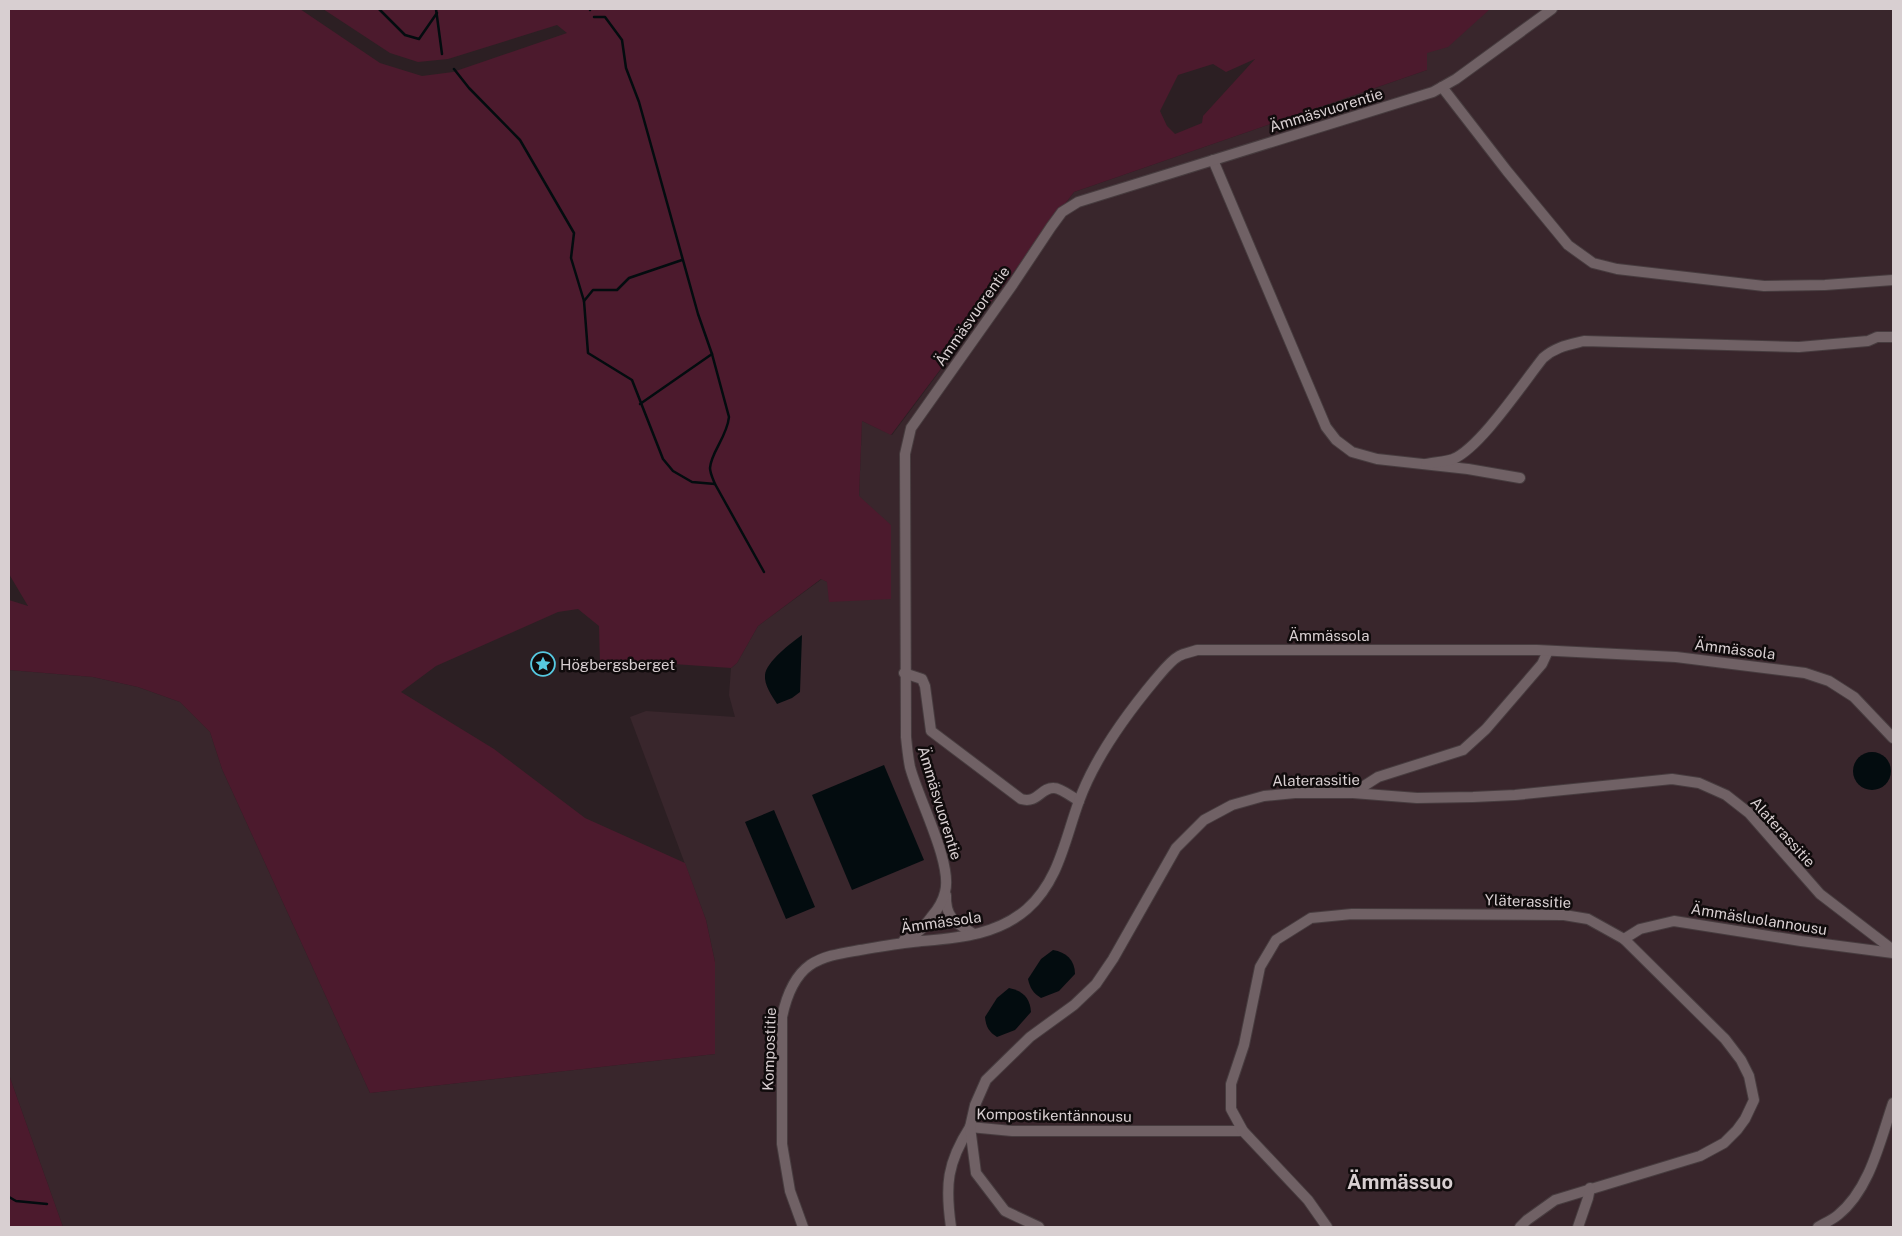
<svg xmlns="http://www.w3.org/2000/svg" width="1902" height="1236" viewBox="0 0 1902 1236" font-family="'Public Sans',sans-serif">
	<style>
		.built { fill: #39262c }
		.green { fill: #4c1a2d; fill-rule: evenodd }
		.water { fill: #030c0f }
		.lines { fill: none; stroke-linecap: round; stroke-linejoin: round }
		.stream { stroke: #030c0f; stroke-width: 2.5 }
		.minor-casing { stroke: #473c3f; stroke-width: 12 }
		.minor { stroke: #706165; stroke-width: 10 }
		.labels { text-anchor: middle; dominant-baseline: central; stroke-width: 5; stroke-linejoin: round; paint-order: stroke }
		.street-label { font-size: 15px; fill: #d8cfd1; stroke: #100b0c }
		.poi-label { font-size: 15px; fill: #d8cfd1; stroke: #100b0c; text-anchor: start }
		.district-label { font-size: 20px; font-weight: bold; fill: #d8cfd1; stroke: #100b0c }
	</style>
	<rect width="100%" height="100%" fill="#2c1f23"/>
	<path class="built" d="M1426,9H1893V1227H63L9,1075V670L93,677L138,687L180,702L210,732L222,769L370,1093L715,1054V962L706,920L630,717L646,711L735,717L729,695L731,668L737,663L758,626L822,579L827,582L859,496L862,421L892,435L1074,192L1427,70Z"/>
	<g class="green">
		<path d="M9,9H300L380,63L422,76L453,72L567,33L557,25L448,59L418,62L390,53L323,9H1490L1448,47L1427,53V70L1074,192L891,435L862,421L859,496L891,525V599L829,602L827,582L821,579L758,626L737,663L731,668L630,661L600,665L599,626L578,609L558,612L436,666L401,692L494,749L585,818L685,863L706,920L715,962V1054L370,1093L222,769L210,732L180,702L138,687L93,677L9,670V600L28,606L9,574ZM1255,59L1203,116L1202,123L1175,134L1167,126L1160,111L1178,75L1213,64L1226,72Z"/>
		<path d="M9,1075L63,1227H9Z"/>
	</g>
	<g class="water">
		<path d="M802,635L800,692L792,698L777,704C772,696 764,685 765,675C766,662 792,642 802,635Z"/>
		<circle cx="1872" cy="771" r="19"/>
		<path d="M884,765L924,860L852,890L812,795Z"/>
		<path d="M774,810L815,907L786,919L745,822Z"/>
		<path d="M1053,950C1066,952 1075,960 1075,974L1059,991L1041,998C1033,993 1030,988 1028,979L1041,959Z"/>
		<path d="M1009,988C1023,991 1030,998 1031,1012L1015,1030L997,1037C989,1032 986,1027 985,1017L997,998Z"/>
	</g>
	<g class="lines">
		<g class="stream">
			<path d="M379,9L405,35L419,39L437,13"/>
			<path d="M436,9L442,54"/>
			<path d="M590,10V9"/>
			<path d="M594,17H605L622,40L626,68L639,102L698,314L712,354L729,417C727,437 711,452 710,468C710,473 713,479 715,484L764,572"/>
			<path d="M454,69L469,88L520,140L574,233L571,258L584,301L588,353L632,380L663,459L673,471L692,482L715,484"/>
			<path d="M584,301L593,290H617L629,278L682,260"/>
			<path d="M640,404L712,354"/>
			<path d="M9,1197L16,1201L47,1204"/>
		</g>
		<g class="minor-casing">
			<g id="minor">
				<path d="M1442,87L1507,171L1568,245L1593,263L1617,269L1764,286L1825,285L1893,280"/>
				<path d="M1213,160L1326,427L1336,440L1352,452L1377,459L1468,469L1520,478"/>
				<path d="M1426,464C1435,462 1445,462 1453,459C1480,448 1523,383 1543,358C1555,347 1568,345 1584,341L1799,347L1868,341L1877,337H1893"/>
				<path d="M904,673L922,679L925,686L931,731L1021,799C1038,804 1041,787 1054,788C1061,788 1072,797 1079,801"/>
				<path d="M1353,793L1378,777L1463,750L1486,729L1542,664L1548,651"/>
				<path d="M946,895C945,918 956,923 974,934"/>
				<path d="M1624,939L1640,929L1674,921L1801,941L1893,953"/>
				<path d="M904,940C917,935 924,927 932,916C938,909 943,901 945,892C953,864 918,798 910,767C908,757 907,747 906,737L905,454L911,428L1013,284L1051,227L1062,212L1078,202L1433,92L1456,79L1552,9"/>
				<path d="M803,1227L790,1191L782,1144V1017C786,998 793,977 810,965C825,955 843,953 860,950C878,947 895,944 913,942C953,938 995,937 1027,909C1059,881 1065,839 1079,801C1095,757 1125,716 1155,680C1162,672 1170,661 1179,656C1184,653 1192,652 1197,650H1537L1676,657L1805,673L1829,681L1854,697L1893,738"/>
				<path d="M951,1227C945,1185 947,1163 970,1127L1012,1131H1243"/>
				<path d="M1039,1227L1005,1211L976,1173L970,1127L975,1105L986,1080L1030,1037L1074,1005L1096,984L1113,959L1176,848L1204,820L1232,805L1264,796L1295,793H1353L1417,798L1473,797L1515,795L1672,779L1699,783L1726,795L1749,813L1820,894L1893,950"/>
				<path d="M1327,1227L1308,1200L1243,1131L1231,1109V1084L1244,1045L1260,967L1276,940L1311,918L1352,914L1564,915L1588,919L1624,939L1725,1039L1741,1060L1749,1076L1754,1100L1745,1119L1737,1130L1724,1143L1700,1156L1555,1200L1527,1220L1520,1227"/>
				<path d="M1578,1227L1588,1198L1590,1188"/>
				<path d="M1818,1227C1825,1223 1832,1220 1838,1215C1870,1189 1880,1141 1893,1103"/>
			</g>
		</g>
		<use href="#minor" class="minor"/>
	</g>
	<defs>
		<g id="sight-ring" transform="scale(1.25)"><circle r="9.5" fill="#100b0c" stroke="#56c9e1" stroke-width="1.5"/><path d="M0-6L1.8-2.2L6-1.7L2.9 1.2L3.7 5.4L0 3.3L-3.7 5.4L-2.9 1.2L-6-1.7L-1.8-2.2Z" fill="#56c9e1"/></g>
	</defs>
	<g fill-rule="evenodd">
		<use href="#sight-ring" x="543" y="664"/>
	</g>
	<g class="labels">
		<g class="street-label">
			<text transform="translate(1326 110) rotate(-17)">Ämmäsvuorentie</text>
			<text transform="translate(972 316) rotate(-55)">Ämmäsvuorentie</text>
			<text x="1329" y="635">Ämmässola</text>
			<text transform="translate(1735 649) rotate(7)">Ämmässola</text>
			<text transform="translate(1316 780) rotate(-1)">Alaterassitie</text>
			<text transform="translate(940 803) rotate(73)">Ämmäsvuorentie</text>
			<text transform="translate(1783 832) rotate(48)">Alaterassitie</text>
			<text transform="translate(1528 901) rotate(2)">Yläterassitie</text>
			<text transform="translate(1759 919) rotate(9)">Ämmäsluolannousu</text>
			<text transform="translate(941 922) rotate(-8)">Ämmässola</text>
			<text transform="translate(769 1049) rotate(-88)">Kompostitie</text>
			<text transform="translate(1054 1115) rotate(1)">Kompostikentännousu</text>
		</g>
		<g class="poi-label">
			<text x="560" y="664">Högbergsberget</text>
		</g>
		<g class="district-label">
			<text x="1400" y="1182">Ämmässuo</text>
		</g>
	</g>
	<rect width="1902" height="1236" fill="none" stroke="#d8cfd1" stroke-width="20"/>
</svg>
